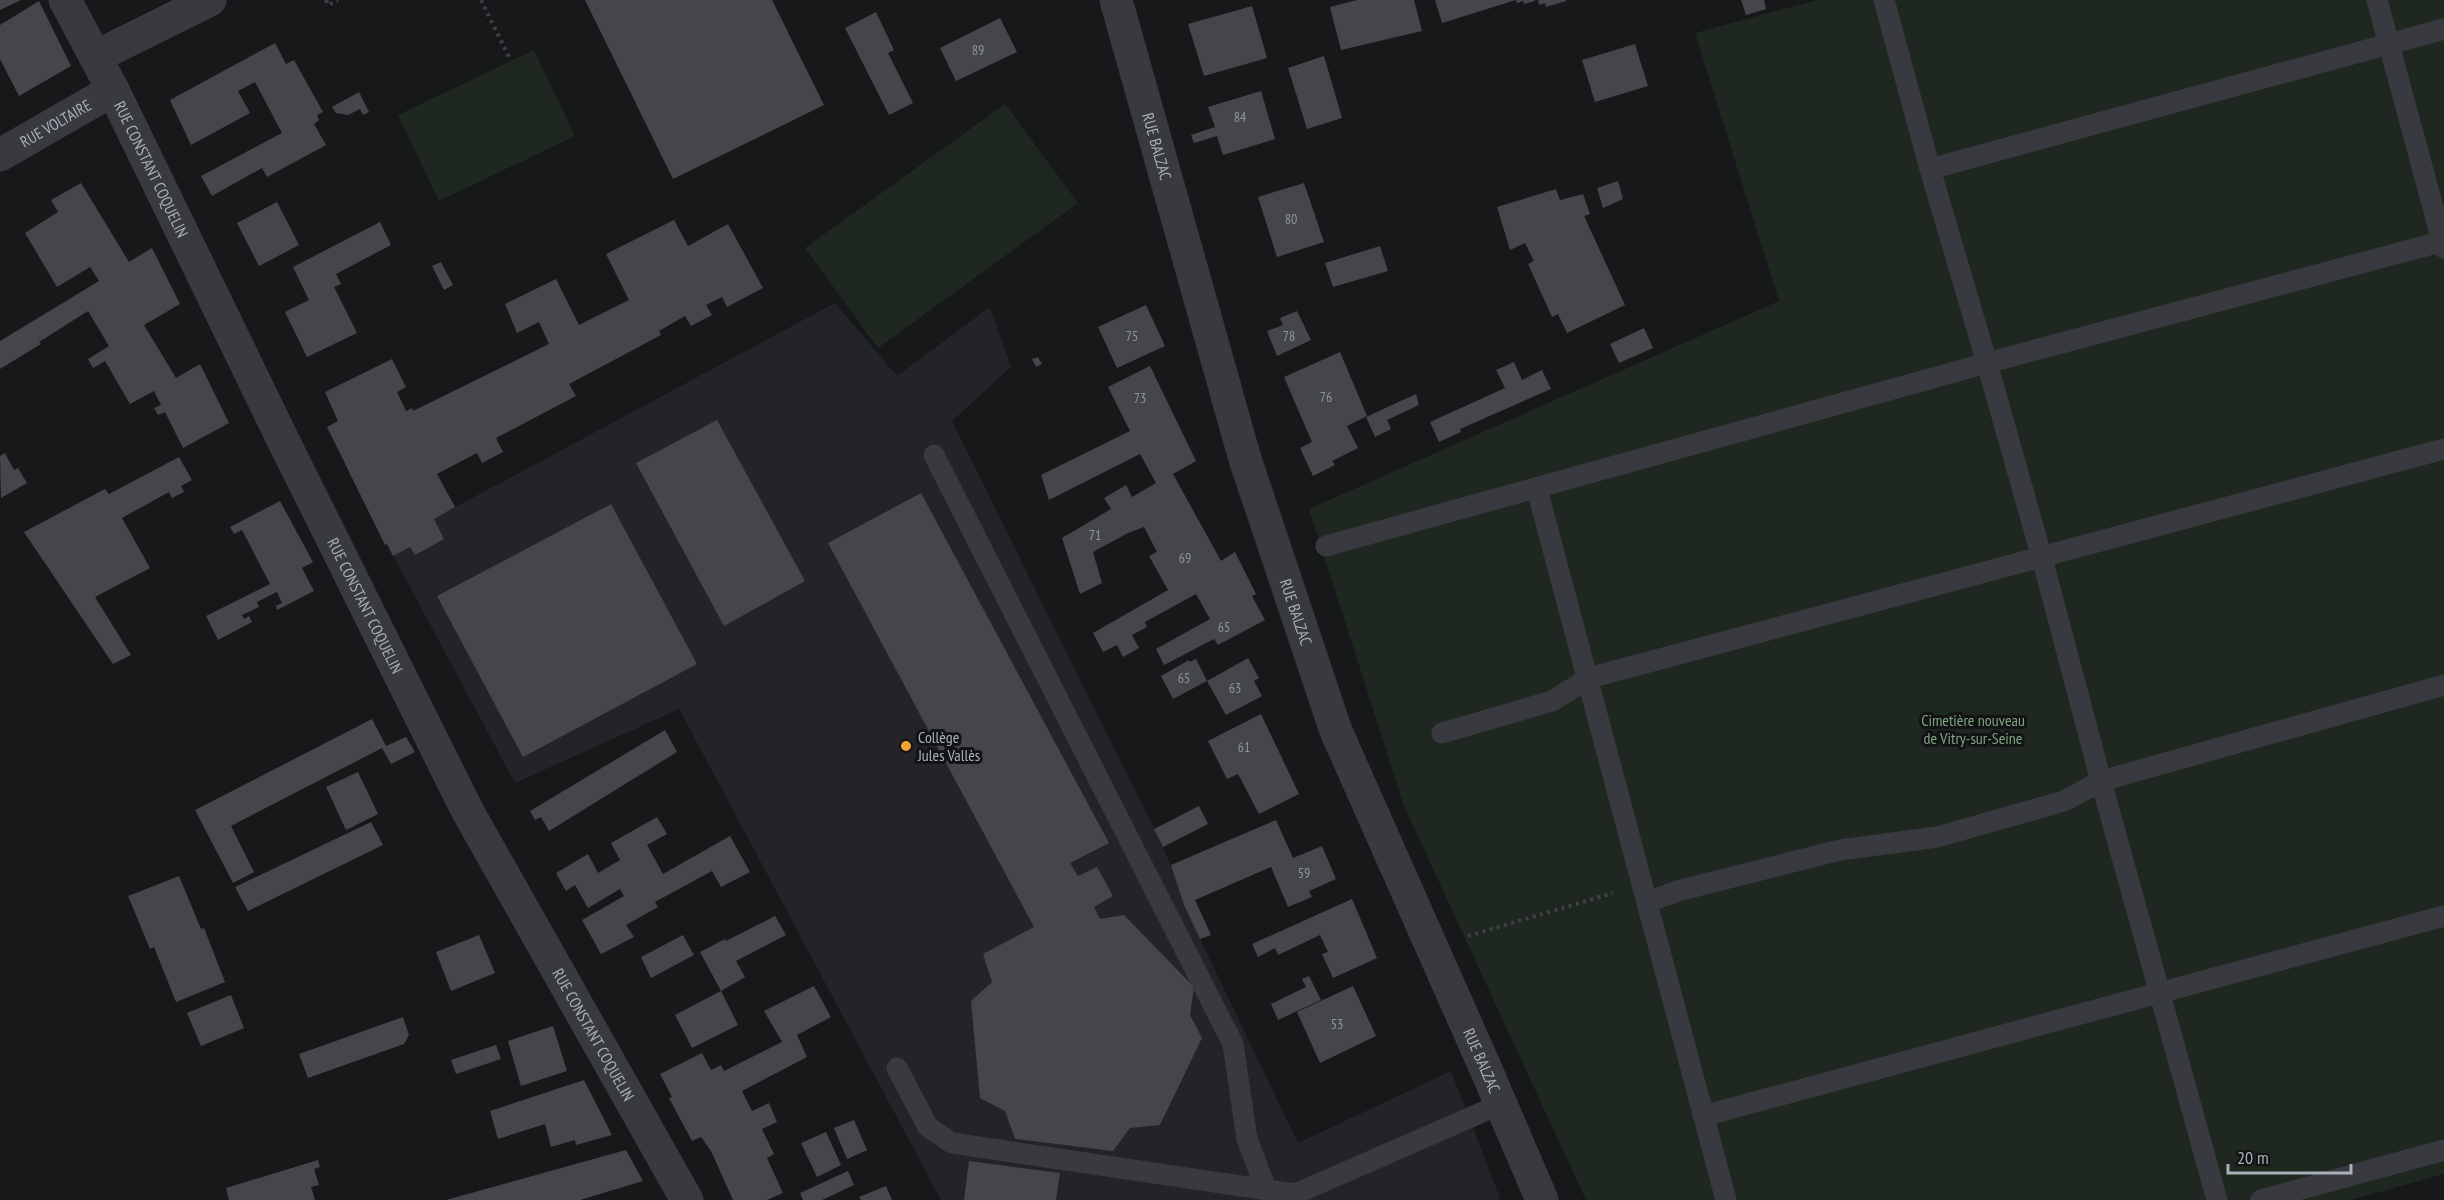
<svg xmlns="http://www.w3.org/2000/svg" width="2444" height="1200" viewBox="0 0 2444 1200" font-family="'PT Sans Narrow',sans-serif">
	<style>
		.built { fill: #232427 }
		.green { fill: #1f2820 }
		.building { fill: #44464a }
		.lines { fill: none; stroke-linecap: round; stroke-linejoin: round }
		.path { stroke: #3e4146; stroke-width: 4; stroke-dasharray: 3 4.5; stroke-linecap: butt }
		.lane { stroke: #383a3f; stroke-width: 21 }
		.street { stroke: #383a3f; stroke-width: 33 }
		.poi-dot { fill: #f3a336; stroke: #121315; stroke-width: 2 }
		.labels { text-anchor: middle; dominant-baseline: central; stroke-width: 6; stroke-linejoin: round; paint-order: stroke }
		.number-label { font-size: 14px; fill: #90969d }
		.street-label { font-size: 16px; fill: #aab0b9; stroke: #121315 }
		.park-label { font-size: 16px; fill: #81a480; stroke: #121315 }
		.poi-label { font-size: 16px; fill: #aab0b9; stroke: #121315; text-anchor: start }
	</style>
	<rect width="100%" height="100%" fill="#17181a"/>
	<path class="built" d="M835,303L897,376L990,307L1011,367L952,421L1163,847L1200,939L1298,1143L1451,1071L1500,1198L1498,1200H941L679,709L515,783L387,544Z"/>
	<g class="green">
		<path d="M1817,0H2444V1174L2351,1200H1586L1404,806L1309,509L1779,301L1695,33Z"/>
		<path d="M534,50L575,136L439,201L398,115Z"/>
		<path d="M1005,104L1078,203L878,348L805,248Z"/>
	</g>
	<g class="building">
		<path d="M0,0H21L0,10Z"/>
		<path d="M585,0H772L824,105L673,179Z"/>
		<path d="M1357,0H1414L1422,31L1341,50L1330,7Z"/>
		<path d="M1435,0H1516L1442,23Z"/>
		<path d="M1516,0H1535V1L1524,4L1523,1L1517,3Z"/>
		<path d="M1538,0H1566V1L1546,7L1545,3L1539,5Z"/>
		<path d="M1741,0H1764L1766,9L1746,15Z"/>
		<path d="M39,1L71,66L19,96L0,59V25Z"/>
		<path d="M1252,6L1267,58L1204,76L1188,24Z"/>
		<path d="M876,12L894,50L888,53L913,103L889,115L845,28Z"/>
		<path d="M1000,18L1017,52L956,81L940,48Z"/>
		<path d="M275,43L286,64L294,60L323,112L317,115L319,120L314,124L326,145L267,177L262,168L212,196L201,176L282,133L255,82L238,91L250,113L191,145L170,100Z"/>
		<path d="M1635,44L1648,86L1595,102L1582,60Z"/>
		<path d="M1324,56L1342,118L1307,129L1288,68Z"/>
		<path d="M1261,91L1275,139L1223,155L1217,136L1194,143L1191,135L1215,127L1208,107Z"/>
		<path d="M359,92L369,112L363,115L360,109L348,115L336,113L332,107Z"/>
		<path d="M1618,181L1623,199L1603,208L1597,188Z"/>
		<path d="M81,183L129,262L152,248L180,304L144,325L176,378L200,364L229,423L183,448L165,412L158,415L154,408L161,405L154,391L130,404L105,361L93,368L88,359L109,346L88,311L39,342L41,344L0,369V341L99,281L90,267L57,287L25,233L58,212L51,200Z"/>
		<path d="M1304,183L1324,242L1277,257L1258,197Z"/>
		<path d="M1556,189L1560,200L1583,194L1590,214L1584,216L1625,305L1567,333L1558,314L1552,317L1528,264L1534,261L1525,243L1510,250L1497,207Z"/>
		<path d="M277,202L299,245L259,266L237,223Z"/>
		<path d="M674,220L688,246L728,224L763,288L727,307L722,297L706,305L712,315L691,326L685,316L659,331L661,335L569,384L576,396L496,438L503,452L482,463L477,453L437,474L455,507L434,519L444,539L415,555L410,547L393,556L387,544L385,545L327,427L338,421L325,392L392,359L406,387L397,392L406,411L412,408L413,411L549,344L539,322L517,333L505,304L556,279L579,325L629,300L606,254Z"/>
		<path d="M380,222L391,245L336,274L341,284L334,287L357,333L307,357L285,312L309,300L293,267Z"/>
		<path d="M1380,246L1388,271L1333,287L1325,263Z"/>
		<path d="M441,262L453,285L444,290L432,266Z"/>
		<path d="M1146,305L1165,346L1117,368L1098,327Z"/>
		<path d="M1297,311L1311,340L1277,356L1267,331L1283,325L1280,318Z"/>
		<path d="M1644,328L1653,348L1619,363L1610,344Z"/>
		<path d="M1340,352L1367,416L1347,426L1358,448L1332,461L1335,465L1313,476L1300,448L1312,442L1284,377Z"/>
		<path d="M1038,357L1042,364L1036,367L1032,359Z"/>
		<path d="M1514,362L1522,380L1542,370L1551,389L1460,429L1461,432L1439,442L1430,422L1505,388L1496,370Z"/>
		<path d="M1150,366L1196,461L1173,474L1221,561L1235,552L1256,594L1252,596L1265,620L1218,645L1214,639L1164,665L1156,649L1210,619L1196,594L1145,622L1147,627L1132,635L1139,648L1123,657L1117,645L1103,652L1093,633L1168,590L1149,556L1157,552L1144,527L1128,533L1093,552L1102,583L1080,594L1062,538L1111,509L1104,498L1126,485L1132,497L1156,483L1140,454L1049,500L1041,475L1130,431L1108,387Z"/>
		<path d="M1416,394L1419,405L1387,420L1391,429L1375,437L1366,417Z"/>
		<path d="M717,420L805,581L724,626L636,463Z"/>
		<path d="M5,453L14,470L18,468L27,483L1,498L0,456Z"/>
		<path d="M179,457L192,480L181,486L184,492L172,498L169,492L122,518L150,568L95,597L131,655L113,664L24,532L105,489L109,494Z"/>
		<path d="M921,493L1109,843L1070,863L1078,876L1097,867L1113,896L1094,907L1100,919L1124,915L1194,987L1190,1015L1202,1038L1160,1125L1130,1128L1113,1151L1015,1139L1005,1111L980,1098L971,1001L992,982L983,954L1034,927L828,543Z"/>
		<path d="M280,501L313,562L302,568L314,591L277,610L276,606L282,603L277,592L257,602L259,607L242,615L244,619L249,616L252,622L218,640L206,616L270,584L242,530L234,534L230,527Z"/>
		<path d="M611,504L697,664L523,757L437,596Z"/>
		<path d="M1248,658L1259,678L1254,681L1262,696L1226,715L1207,681L1173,699L1161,676L1189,660V662L1196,659L1207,681Z"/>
		<path d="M1261,714L1299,794L1259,814L1238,774L1227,779L1208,741Z"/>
		<path d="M372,719L386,746L406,737L415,752L391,764L382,748L231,826L254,872L233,883L195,810Z"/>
		<path d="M665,730L677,752L549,831L541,817L535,820L530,811Z"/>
		<path d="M358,772L378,814L346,830L326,787Z"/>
		<path d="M1199,806L1208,824L1163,847L1154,829Z"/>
		<path d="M657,817L667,834L647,845L663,874L730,836L750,872L721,887L712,871L655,902L658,907L626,925L634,937L601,954L582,920L624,896L620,889L588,908L575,885L566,891L556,873L588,854L598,873L620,860L611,843Z"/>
		<path d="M1276,820L1293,858L1322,846L1336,879L1309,891L1312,897L1288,907L1271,867L1195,900L1211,935L1200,939L1184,905L1171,865Z"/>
		<path d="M371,822L383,845L248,911L235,887Z"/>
		<path d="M179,876L201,929L204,928L225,982L176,1002L154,947L150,949L128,896Z"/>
		<path d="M1352,899L1377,958L1333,978L1322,954L1328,952L1320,935L1278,955L1275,948L1258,957L1252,944Z"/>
		<path d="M775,916L786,935L736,961L745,977L721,991L700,952L725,939L726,941Z"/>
		<path d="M479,935L495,973L451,991L436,952Z"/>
		<path d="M683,935L694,955L651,978L641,957Z"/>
		<path d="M1309,976L1321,1000L1278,1020L1271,1004L1306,987L1302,979Z"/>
		<path d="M814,986L831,1017L797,1035L807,1057L742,1091L752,1111L769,1103L777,1122L762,1129L774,1154L767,1158L783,1193L767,1200H733L711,1151L701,1137L692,1141L669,1098L672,1097L660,1074L702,1053L711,1070L721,1065L724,1071L782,1042L764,1011Z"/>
		<path d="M1353,986L1376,1036L1320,1063L1297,1012Z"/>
		<path d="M721,991L738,1025L692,1048L675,1015Z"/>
		<path d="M231,995L244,1028L201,1046L187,1013Z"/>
		<path d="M403,1017L409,1035L404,1044L308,1078L299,1054Z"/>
		<path d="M553,1026L567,1071L521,1086L508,1041Z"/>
		<path d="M496,1045L501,1059L456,1074L451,1060Z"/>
		<path d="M584,1080L612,1135L576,1145L575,1140L551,1147L545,1124L498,1139L490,1111Z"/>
		<path d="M854,1120L867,1150L847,1159L834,1128Z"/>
		<path d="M826,1132L841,1165L817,1177L801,1143Z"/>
		<path d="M626,1150L643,1181L580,1200H446Z"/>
		<path d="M318,1160L320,1167L314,1169L319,1185L311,1187L315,1200H229L226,1188Z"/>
		<path d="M969,1161L1060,1173L1056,1200H964Z"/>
		<path d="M848,1171L854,1185L822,1200H803L800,1193Z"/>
		<path d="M886,1186L892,1200H861L859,1197Z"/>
	</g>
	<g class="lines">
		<g class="path">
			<path d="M326,0L328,5L338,0"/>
			<path d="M481,0L511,61"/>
			<path d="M1468,936L1613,893"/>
		</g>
		<g class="lane">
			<path d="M1884,0L1930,169L1987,363L2042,558L2101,781L2217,1200"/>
			<path d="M2377,0L2444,248"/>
			<path d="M1930,169L2444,29"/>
			<path d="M934,455L1233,1044L1247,1139L1266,1189"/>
			<path d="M1537,489L1726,1200"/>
			<path d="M1326,546L1987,363L2444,241"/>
			<path d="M1442,733L1552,701L1589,678L2444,449"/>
			<path d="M1647,902L1681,890L1840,850L1937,837L2064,801L2101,781L2444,685"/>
			<path d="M897,1068L928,1127L952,1143L1295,1194L1501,1104"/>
			<path d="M1703,1116L2444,916"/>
			<path d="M2261,1200L2444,1150"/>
		</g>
		<g class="street">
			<path id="s1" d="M65,0L113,90L282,438L467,810L687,1200"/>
			<path id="s2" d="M1116,0L1245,459L1336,731L1485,1067L1542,1200"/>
			<path d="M95,57L210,0"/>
			<path id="s3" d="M0,155L113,90"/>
		</g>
	</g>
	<circle class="poi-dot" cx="906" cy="746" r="6"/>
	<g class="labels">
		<g class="number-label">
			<text x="978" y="50">89</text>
			<text x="1240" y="117">84</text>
			<text x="1291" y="219">80</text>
			<text x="1132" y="336">75</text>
			<text x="1289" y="336">78</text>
			<text x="1326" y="397">76</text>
			<text x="1140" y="398">73</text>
			<text x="1095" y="535">71</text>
			<text x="1185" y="558">69</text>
			<text x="1224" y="627">65</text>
			<text x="1184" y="678">65</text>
			<text x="1235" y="688">63</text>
			<text x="1244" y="747">61</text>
			<text x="1304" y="873">59</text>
			<text x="1337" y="1024">53</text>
		</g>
		<g class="street-label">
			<text stroke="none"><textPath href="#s3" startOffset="64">RUE VOLTAIRE</textPath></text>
			<text stroke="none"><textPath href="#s2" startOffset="152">RUE BALZAC</textPath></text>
			<text stroke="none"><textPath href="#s1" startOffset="190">RUE CONSTANT COQUELIN</textPath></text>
			<text stroke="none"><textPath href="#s1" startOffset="676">RUE CONSTANT COQUELIN</textPath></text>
			<text stroke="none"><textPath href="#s2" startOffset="638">RUE BALZAC</textPath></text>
			<text stroke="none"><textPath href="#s1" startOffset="1162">RUE CONSTANT COQUELIN</textPath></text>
			<text stroke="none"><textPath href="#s2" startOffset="1124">RUE BALZAC</textPath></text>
		</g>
		<g class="park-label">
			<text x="1973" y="720">Cimetière nouveau<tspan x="1973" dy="18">de Vitry-sur-Seine</tspan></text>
		</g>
		<g class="poi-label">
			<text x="918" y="737">Collège<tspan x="918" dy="18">Jules Vallès</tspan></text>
		</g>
	</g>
	<path d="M2228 1164v9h123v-9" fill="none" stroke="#aab0b9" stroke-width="3"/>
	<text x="2237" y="1164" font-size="18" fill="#aab0b9" stroke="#121315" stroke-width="4.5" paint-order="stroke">20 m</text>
</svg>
